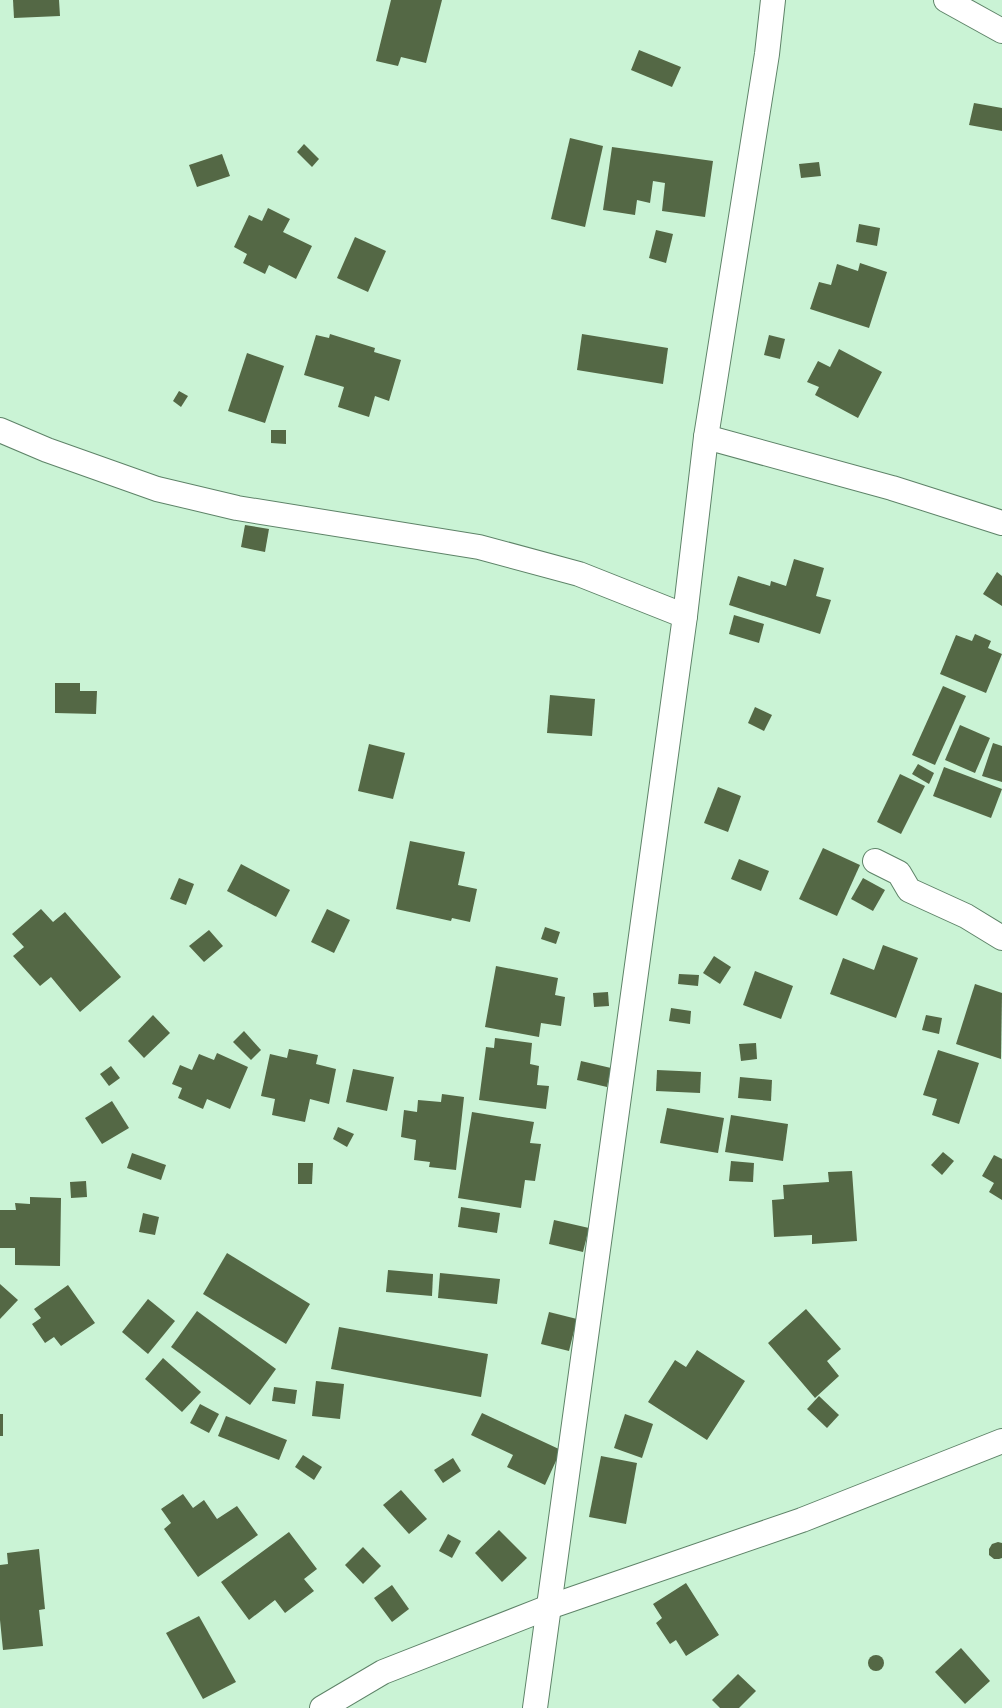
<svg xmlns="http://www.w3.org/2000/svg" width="1002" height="1708" viewBox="0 0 1002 1708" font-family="Jost,sans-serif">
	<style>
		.building { fill: #546845 }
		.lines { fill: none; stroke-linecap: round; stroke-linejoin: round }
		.street-casing { stroke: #5e8368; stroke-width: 26 }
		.street { stroke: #fff; stroke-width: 24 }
	</style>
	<rect width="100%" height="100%" fill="#caf3d5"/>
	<g class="building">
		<path d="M13,0H59L60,16L14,18Z"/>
		<path d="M391,0H442L426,63L401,57L398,66L376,61Z"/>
		<path d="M639,50L681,67L672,87L631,70Z"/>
		<path d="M974,103L1002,108V131L969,125Z"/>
		<path d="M570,138L603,146L585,227L551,219Z"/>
		<path d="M304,144L319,159L312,167L297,152Z"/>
		<path d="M612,147L713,161L705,217L662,211L665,183L653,181L650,203L637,200L635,215L603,210Z"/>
		<path d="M222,154L230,176L197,187L189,165Z"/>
		<path d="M819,162L821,176L801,178L799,164Z"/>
		<path d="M268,208L290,219L283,232L312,246L296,279L269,265L265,274L243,263L247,254L234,247L249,215L262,221Z"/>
		<path d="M859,224L880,228L877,246L856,242Z"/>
		<path d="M656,230L673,234L666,263L649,258Z"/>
		<path d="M355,237L386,251L368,292L337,278Z"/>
		<path d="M860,263L887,272L869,328L810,309L819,282L831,285L837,264L858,271Z"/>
		<path d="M330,334L375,348L374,352L401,360L389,401L375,396L369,417L338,407L344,387L304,375L316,335L329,338Z"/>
		<path d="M582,334L668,348L663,384L577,370Z"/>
		<path d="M769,335L785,339L780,359L764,355Z"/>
		<path d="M839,349L882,372L858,418L815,395L819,387L807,382L818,361L830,367Z"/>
		<path d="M247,353L284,366L265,423L228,411Z"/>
		<path d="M179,391L188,396L181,407L173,401Z"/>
		<path d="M271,430H286V444L271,443Z"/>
		<path d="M245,525L269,529L265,552L241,547Z"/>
		<path d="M794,559L824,568L816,596L831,600L820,634L729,605L738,576L770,586L771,581L786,586Z"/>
		<path d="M997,572L1002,576V606L983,594Z"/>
		<path d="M734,615L764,624L759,643L729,634Z"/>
		<path d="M975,634L991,641L988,648L1002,654L986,693L940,674L956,635L972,641Z"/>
		<path d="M55,683H80V691H97L96,714L55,713Z"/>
		<path d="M943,686L966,696L935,765L912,755Z"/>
		<path d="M550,695L595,699L592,736L547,733Z"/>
		<path d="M755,707L772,715L764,731L748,723Z"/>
		<path d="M960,725L990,738L975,773L945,760Z"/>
		<path d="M993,743L1002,746V782L982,776Z"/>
		<path d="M369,744L405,753L393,799L358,791Z"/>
		<path d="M918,764L934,773L929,784L912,774Z"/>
		<path d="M944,767L1002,789L991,818L933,796Z"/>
		<path d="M900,774L925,786L901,834L877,822Z"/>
		<path d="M718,787L741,796L728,832L704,823Z"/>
		<path d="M410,841L465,852L458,885L477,889L470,922L452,918L451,921L396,909Z"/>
		<path d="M823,848L860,865L837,916L799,899Z"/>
		<path d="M739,859L769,871L761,891L731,879Z"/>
		<path d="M241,864L290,890L276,917L227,891Z"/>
		<path d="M179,878L194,884L186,905L170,899Z"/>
		<path d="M863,878L885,890L873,911L851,899Z"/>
		<path d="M41,909L53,922L65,912L121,977L80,1012L51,977L40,986L13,956L24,947L12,934Z"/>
		<path d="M327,909L350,920L334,953L311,942Z"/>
		<path d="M545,927L560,932L556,944L541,939Z"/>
		<path d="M209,930L223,946L204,962L189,946Z"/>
		<path d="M883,945L918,958L896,1018L830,994L843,958L874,970Z"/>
		<path d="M714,956L731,967L720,984L703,973Z"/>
		<path d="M496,966L558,978L555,995L565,997L561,1026L541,1023L539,1037L485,1027Z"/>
		<path d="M755,971L793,986L781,1019L743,1005Z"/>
		<path d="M679,974L699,975L698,986L678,984Z"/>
		<path d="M975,984L1002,993L1001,1059L956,1044Z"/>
		<path d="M608,992L609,1006L594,1007L593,993Z"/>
		<path d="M671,1008L691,1011L690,1024L669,1021Z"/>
		<path d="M153,1015L170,1033L144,1058L128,1041Z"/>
		<path d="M926,1015L942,1018L939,1034L922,1030Z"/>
		<path d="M244,1031L261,1050L251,1060L233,1042Z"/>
		<path d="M495,1038L532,1043L530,1064L539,1066L537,1085L549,1086L546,1109L479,1100L486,1047L494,1048Z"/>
		<path d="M756,1043L757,1059L741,1061L739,1044Z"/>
		<path d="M289,1049L318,1055L316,1064L336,1069L329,1104L310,1099L305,1122L272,1115L275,1099L261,1096L270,1054L287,1058Z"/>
		<path d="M938,1050L979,1063L959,1124L932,1115L937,1099L923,1095Z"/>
		<path d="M217,1053L248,1067L230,1109L207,1099L203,1109L178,1098L182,1088L172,1084L180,1065L192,1070L199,1054L214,1060Z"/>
		<path d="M581,1061L611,1068L607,1087L577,1080Z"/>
		<path d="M111,1066L120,1078L109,1086L100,1074Z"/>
		<path d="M353,1069L394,1077L387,1111L346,1102Z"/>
		<path d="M657,1070L701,1072L700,1093L656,1091Z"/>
		<path d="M740,1077L772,1080L771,1101L738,1098Z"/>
		<path d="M442,1094L464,1097L456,1170L429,1167L430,1162L414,1160L416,1140L401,1137L404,1110L417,1112L418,1100L441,1102Z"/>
		<path d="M112,1101L129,1128L102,1144L85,1118Z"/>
		<path d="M667,1108L724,1118L718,1153L660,1143Z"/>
		<path d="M472,1112L534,1122L530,1143L541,1144L535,1181L525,1180L521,1208L458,1198Z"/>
		<path d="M731,1115L788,1124L783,1161L725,1152Z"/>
		<path d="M338,1127L354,1134L347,1147L333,1139Z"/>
		<path d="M943,1152L954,1161L942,1175L931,1165Z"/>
		<path d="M132,1153L166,1165L161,1180L127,1168Z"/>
		<path d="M994,1155L1002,1159V1200L989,1192L994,1183L982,1176Z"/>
		<path d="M731,1161L754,1163L753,1182L729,1181Z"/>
		<path d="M298,1163H313L312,1184H298Z"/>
		<path d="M852,1171L857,1241L812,1244V1235L774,1237L772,1200L784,1199L783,1185L829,1182L828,1172Z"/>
		<path d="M86,1181L87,1197L71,1198L70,1182Z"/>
		<path d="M30,1197L61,1198L60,1266L15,1265V1248H0V1210H16L15,1203L30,1204Z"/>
		<path d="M461,1207L500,1213L497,1233L458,1227Z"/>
		<path d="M143,1213L159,1217L155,1235L139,1232Z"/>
		<path d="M554,1220L589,1228L583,1252L549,1244Z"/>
		<path d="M227,1253L310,1304L286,1344L203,1294Z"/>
		<path d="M388,1270L433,1274L432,1296L386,1292Z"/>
		<path d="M440,1273L500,1279L497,1304L438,1298Z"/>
		<path d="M0,1284L18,1300L0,1319Z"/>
		<path d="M68,1285L95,1323L61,1346L54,1337L45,1343L32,1324L41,1318L34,1309Z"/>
		<path d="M148,1299L175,1321L148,1354L122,1332Z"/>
		<path d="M806,1309L841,1349L827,1361L839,1376L815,1398L768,1343Z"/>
		<path d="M197,1311L276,1369L250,1405L171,1347Z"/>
		<path d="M549,1312L577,1319L569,1351L541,1344Z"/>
		<path d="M339,1327L488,1354L481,1397L331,1369Z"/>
		<path d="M697,1350L745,1381L707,1440L648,1402L675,1360L686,1367Z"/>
		<path d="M163,1358L201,1392L182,1412L145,1379Z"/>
		<path d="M316,1381L344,1384L340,1419L312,1416Z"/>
		<path d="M274,1387L297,1390L295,1404L272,1401Z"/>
		<path d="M819,1396L839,1415L827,1428L807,1409Z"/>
		<path d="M200,1404L219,1414L209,1433L190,1423Z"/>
		<path d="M482,1413L561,1450L545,1485L507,1467L513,1455L471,1435Z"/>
		<rect x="0" y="1414" width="3" height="22"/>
		<path d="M625,1414L653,1424L642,1458L614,1448Z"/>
		<path d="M226,1416L287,1440L279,1460L218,1436Z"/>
		<path d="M303,1455L322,1467L314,1480L295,1467Z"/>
		<path d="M601,1456L637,1463L626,1524L589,1517Z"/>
		<path d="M453,1458L461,1471L443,1483L434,1470Z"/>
		<path d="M401,1490L427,1519L409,1534L383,1505Z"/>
		<path d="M183,1494L193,1508L204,1500L217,1519L237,1506L258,1535L198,1577L164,1529L171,1523L161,1509Z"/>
		<path d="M499,1530L527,1558L502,1582L475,1553Z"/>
		<path d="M289,1532L317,1569L304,1579L314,1591L285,1613L275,1600L249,1620L221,1582Z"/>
		<path d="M448,1534L461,1541L452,1558L439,1551Z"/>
		<path d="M998,1542L1002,1543V1558L999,1559H994L989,1555V1549L992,1544Z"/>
		<path d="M363,1547L381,1566L363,1584L345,1565Z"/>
		<path d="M39,1549L45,1609L39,1610L43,1646L3,1650L0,1620V1565L8,1564L7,1553Z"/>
		<path d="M686,1583L719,1635L686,1656L676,1640L670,1644L656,1623L662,1618L653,1604Z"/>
		<path d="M392,1585L409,1609L392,1622L374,1598Z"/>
		<path d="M199,1616L236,1682L203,1699L166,1633Z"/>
		<path d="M961,1648L990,1681L965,1704L935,1672Z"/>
		<circle cx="876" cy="1663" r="8"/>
		<path d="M738,1674L756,1691L739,1708H720L712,1700Z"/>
	</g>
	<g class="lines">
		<g class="street-casing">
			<g id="street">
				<path d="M946,0L1002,31"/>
				<path d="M0,430L47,450L157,489L237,508L479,547L579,574L685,616"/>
				<path d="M706,437L892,488L1002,523"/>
				<path d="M875,861L899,873L909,890L966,916L1002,938"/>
				<path d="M322,1708L383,1672L549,1607L802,1520L1002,1441"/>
				<path d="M535,1708L685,616L706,437L767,54L773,0"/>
			</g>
		</g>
		<use href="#street" class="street"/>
	</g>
</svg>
